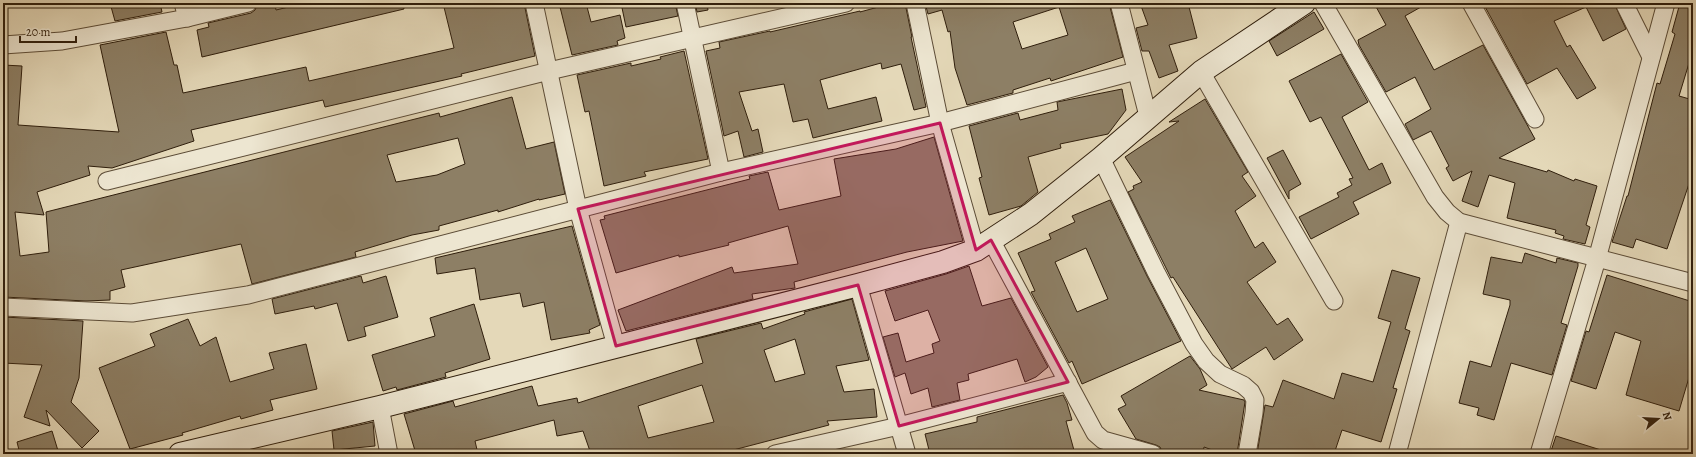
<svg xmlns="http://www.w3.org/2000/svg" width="1696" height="457" viewBox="0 0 1696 457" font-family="Alegreya,serif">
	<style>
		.building { fill: #8d7f65; stroke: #2f1e0c; fill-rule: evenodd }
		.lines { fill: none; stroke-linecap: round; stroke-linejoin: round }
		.street-casing { stroke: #5c4c37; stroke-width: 19 }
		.secondary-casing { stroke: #2f1e0c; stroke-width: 24 }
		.street { stroke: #ede6d1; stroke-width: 17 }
		.secondary { stroke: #ede6d1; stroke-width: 22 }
		.marked { fill: #c2185b; fill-opacity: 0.2; stroke: #c2185b; stroke-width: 3; stroke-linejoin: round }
	</style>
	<rect width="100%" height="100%" fill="#e4d8b8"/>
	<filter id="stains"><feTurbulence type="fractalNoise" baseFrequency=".005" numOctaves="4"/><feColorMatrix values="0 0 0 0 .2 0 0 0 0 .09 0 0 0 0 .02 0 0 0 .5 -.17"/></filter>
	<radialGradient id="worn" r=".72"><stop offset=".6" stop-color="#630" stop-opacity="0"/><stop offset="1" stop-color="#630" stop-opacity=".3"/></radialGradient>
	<g class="building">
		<path d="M110,3H160L162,12L115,21Z"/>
		<path d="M258,3H275L276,10L305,3H403L404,9L202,57L197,30L209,27L208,23L251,13L255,10Z"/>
		<path d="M443,3H524L535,56L461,74L462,76L325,107L323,100L191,130L194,141L112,168L88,166L90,175L37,192L44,215L15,212L20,256L49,252L46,212L439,113L440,117L512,97L526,149L554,142L565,194L539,200V199L498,212V210L439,226V230L412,235L355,252L356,257L252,284L241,244L121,270L125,287L110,291V300L86,301L3,297V65L22,66L18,125L119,132L100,45L166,32L174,65H177L183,93L306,67L309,81L454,48ZM458,138L465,164L437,175L396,182L387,155Z"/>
		<path d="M559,3H586L591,22L620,15L625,38L617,41L618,45L572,55Z"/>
		<path d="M621,3H675L678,16L626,27Z"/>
		<path d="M695,3H707L708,10L697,12Z"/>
		<path d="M893,3H905L912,37H911L926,107L914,110L901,64L882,69L881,63L820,80L828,109L876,97L882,121L813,138L808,119L793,122L784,84L739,92L752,131L758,129L763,152L744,157L738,131L724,136L706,51L720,48L719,42L770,31V32L860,11V12Z"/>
		<path d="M925,3H1109L1123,57L1051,81L1050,78L1013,90V93L1009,94L967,105L955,68L950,31L948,32L942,10L928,14ZM1059,7L1068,35L1022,49L1013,22Z"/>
		<path d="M1140,3H1188L1197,38L1169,45L1178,71L1159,78L1149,51H1142L1136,28L1148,25Z"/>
		<path d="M1374,3H1428L1405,16L1434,70L1483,45L1535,139L1499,158L1547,172L1548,170L1574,181L1575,179L1597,186L1586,225L1590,227L1585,244L1563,239L1564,236L1555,233L1556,230L1507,218L1515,183L1489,175L1478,207L1462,201L1472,171L1453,181L1446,168L1449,166L1431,131L1413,140L1405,124L1431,109L1415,77L1386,92L1359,45L1358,40L1386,25Z"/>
		<path d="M1483,3H1614L1626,29L1603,41L1586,7L1554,21L1567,47L1570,45L1596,88L1577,99L1557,68L1527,84Z"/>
		<path d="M1680,3H1693V50L1679,96L1693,100V172L1667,249L1636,239L1633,248L1612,242L1627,196H1628L1657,83L1660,84L1675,34L1672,32Z"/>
		<path d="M1314,12L1324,29L1277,56L1269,41Z"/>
		<path d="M684,51L708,159L644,172L646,176L604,186L589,111L585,112L577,75L631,63V66L661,59L660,57Z"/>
		<path d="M1341,54L1368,102L1342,117L1369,170L1382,163L1391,183L1353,202L1359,214L1311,239L1299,217L1339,197L1337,193L1352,185L1349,179L1353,178L1321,117L1310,122L1289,81Z"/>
		<path d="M1122,89L1126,110L1108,134L1060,144L1061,148L1028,157L1038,192L1021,206L989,215L979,178L982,177L969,126L1018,113L1020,120L1058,110L1057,102Z"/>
		<path d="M1205,99L1248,172L1242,176L1256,196L1235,211L1255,248L1263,242L1276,262L1247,282L1277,325L1288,318L1303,340L1274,360L1266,347L1232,369L1173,277L1171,278L1128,192L1134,189L1133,186L1142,182L1125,157L1179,121L1169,122Z"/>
		<path d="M934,137L963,241L907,252L794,282L795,288L752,294L753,299L626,331L618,310L732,267L734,273L798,264L788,226L728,243L729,245L679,257V255L616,273L600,220L605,219L604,216L750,179L749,176L768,172L779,210L841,196L834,159L896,149Z"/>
		<path d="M1283,150L1301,184L1289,191V199L1267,158Z"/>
		<path d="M1110,200L1147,276L1181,341L1082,384L1072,361L1069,363L1031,292L1035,291L1018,253L1051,239L1049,234L1075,222L1072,216ZM1086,248L1108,299L1077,312L1055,262Z"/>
		<path d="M572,226L600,325L589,330L590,333L551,340L544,302L523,307L520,293L480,300L475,268L437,274L435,258Z"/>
		<path d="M1525,253L1556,263L1557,258L1578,263V266L1561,323L1567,325L1552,375L1511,363L1494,420L1477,415L1479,408L1459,403L1470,361L1491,367L1510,305V300L1483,294L1491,257L1522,263Z"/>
		<path d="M969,266L982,306L1011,298L1048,367L1036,377L1025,382L1017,359L968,374L969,380L957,383L960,400L932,407L928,388L911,394L905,373L895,377L883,337L898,333L906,362L934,353L932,344L940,341L928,310L895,321L885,291L946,274Z"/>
		<path d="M1392,270L1420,278L1405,329L1410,331L1393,388L1397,389L1381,442L1342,430L1334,454H1257L1265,405L1273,407L1283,380L1334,399L1342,373L1373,382L1391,322L1378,318Z"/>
		<path d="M1607,275L1693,302V364L1679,411L1626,395L1641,341L1615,332L1596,389L1571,381L1586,331L1589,332Z"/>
		<path d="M361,276L363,283L386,276L398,317L364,327L366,336L348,341L337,303L315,309L314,306L275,314L272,299Z"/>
		<path d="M852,299L869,360L836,366L844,392L874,389L877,417L827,421L829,425L718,454H591L583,431L557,436L554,420L475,441L478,454H416L404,414L453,401L455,407L532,386L538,406L577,398L578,403L703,363L696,339L761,323L763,329L805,314L804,312ZM795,339L805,374L775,382L764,350ZM702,385L714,422L648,438L638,406Z"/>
		<path d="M474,304L490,359L445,373L446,377L397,390L396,387L383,391L372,355L435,336L430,318Z"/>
		<path d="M3,317L83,321L79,378L71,402L99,431L82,448L46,410L50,426L24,417L42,365L3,363Z"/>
		<path d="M188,319L200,346L216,337L230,382L274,369L269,353L306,344L317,389L270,400L273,410L241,419L240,416L182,433L183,435L130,449L99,368L155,346L150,334Z"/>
		<path d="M1190,356L1200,369L1207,385L1199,390L1244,400L1245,402L1237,454H1223L1204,447L1203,454H1163L1160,447L1156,445L1136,439L1118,409L1126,405L1121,396Z"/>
		<path d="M1063,395L1067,403L1072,420L1066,421L1075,454H930L925,434L977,422V417Z"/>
		<path d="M373,422L375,446L334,450L332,431Z"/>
		<path d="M52,431L59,454H20L17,442Z"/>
		<path d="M1556,436L1601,450L1600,454H1550Z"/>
	</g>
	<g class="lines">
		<g class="street-casing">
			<g id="street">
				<path d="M183,3L187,18"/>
				<path d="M534,3L578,209L616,346"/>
				<path d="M685,3L721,172"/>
				<path d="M915,3L940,123L976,250"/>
				<path d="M1119,3L1148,116"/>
				<path d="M1323,3L1435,197L1447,212L1459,222L1693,283"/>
				<path d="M1471,3L1535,119"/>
				<path d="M1624,3L1651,57"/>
				<path d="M3,45L62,41L187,18L248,3"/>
				<path d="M1201,72L1334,301"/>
				<path d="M1101,158L1156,272L1194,344L1206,361L1220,374L1243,385L1251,392L1255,400L1254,413L1247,454"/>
				<path d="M107,181L549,71L846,3"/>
				<path d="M991,240L1095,433L1103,440L1153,454"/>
				<path d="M858,285L907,454"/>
				<path d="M3,307L132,313L248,295L721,172L940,123L1136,71"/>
				<path d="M380,407L389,454"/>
				<path d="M775,454L899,426L1068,382"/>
				<path d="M1397,454L1459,222"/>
				<path d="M1539,454L1597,259L1666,3"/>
			</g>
		</g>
		<g class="secondary-casing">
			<path id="secondary" d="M180,454L380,407L858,285L943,262L976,250L1031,214L1101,158L1201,72L1304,3"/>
		</g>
		<use href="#street" class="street"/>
		<use href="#secondary" class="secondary"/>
	</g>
	<path class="marked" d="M940,123L976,250L991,240L1068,382L899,426L858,285L616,346L578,209Z"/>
	<rect width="1696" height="457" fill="none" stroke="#e4d8b8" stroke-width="16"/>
	<rect x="4" y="4" width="1688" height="449" fill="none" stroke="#2f1e0c" stroke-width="2"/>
	<rect x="8" y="8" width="1680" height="441" fill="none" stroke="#2f1e0c"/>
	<g transform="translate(1658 419) rotate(72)" stroke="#ede6d1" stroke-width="3" paint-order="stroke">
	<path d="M0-3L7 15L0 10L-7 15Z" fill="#2f1e0c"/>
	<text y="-6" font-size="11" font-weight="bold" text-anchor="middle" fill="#2f1e0c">N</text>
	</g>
	<path d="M20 36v6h56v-6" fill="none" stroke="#2f1e0c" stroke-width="2"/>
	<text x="26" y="36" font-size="12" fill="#2f1e0c" stroke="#ede6d1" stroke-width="3" paint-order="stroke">20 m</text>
	<rect width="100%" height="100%" filter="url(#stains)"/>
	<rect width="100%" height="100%" fill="url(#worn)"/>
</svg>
